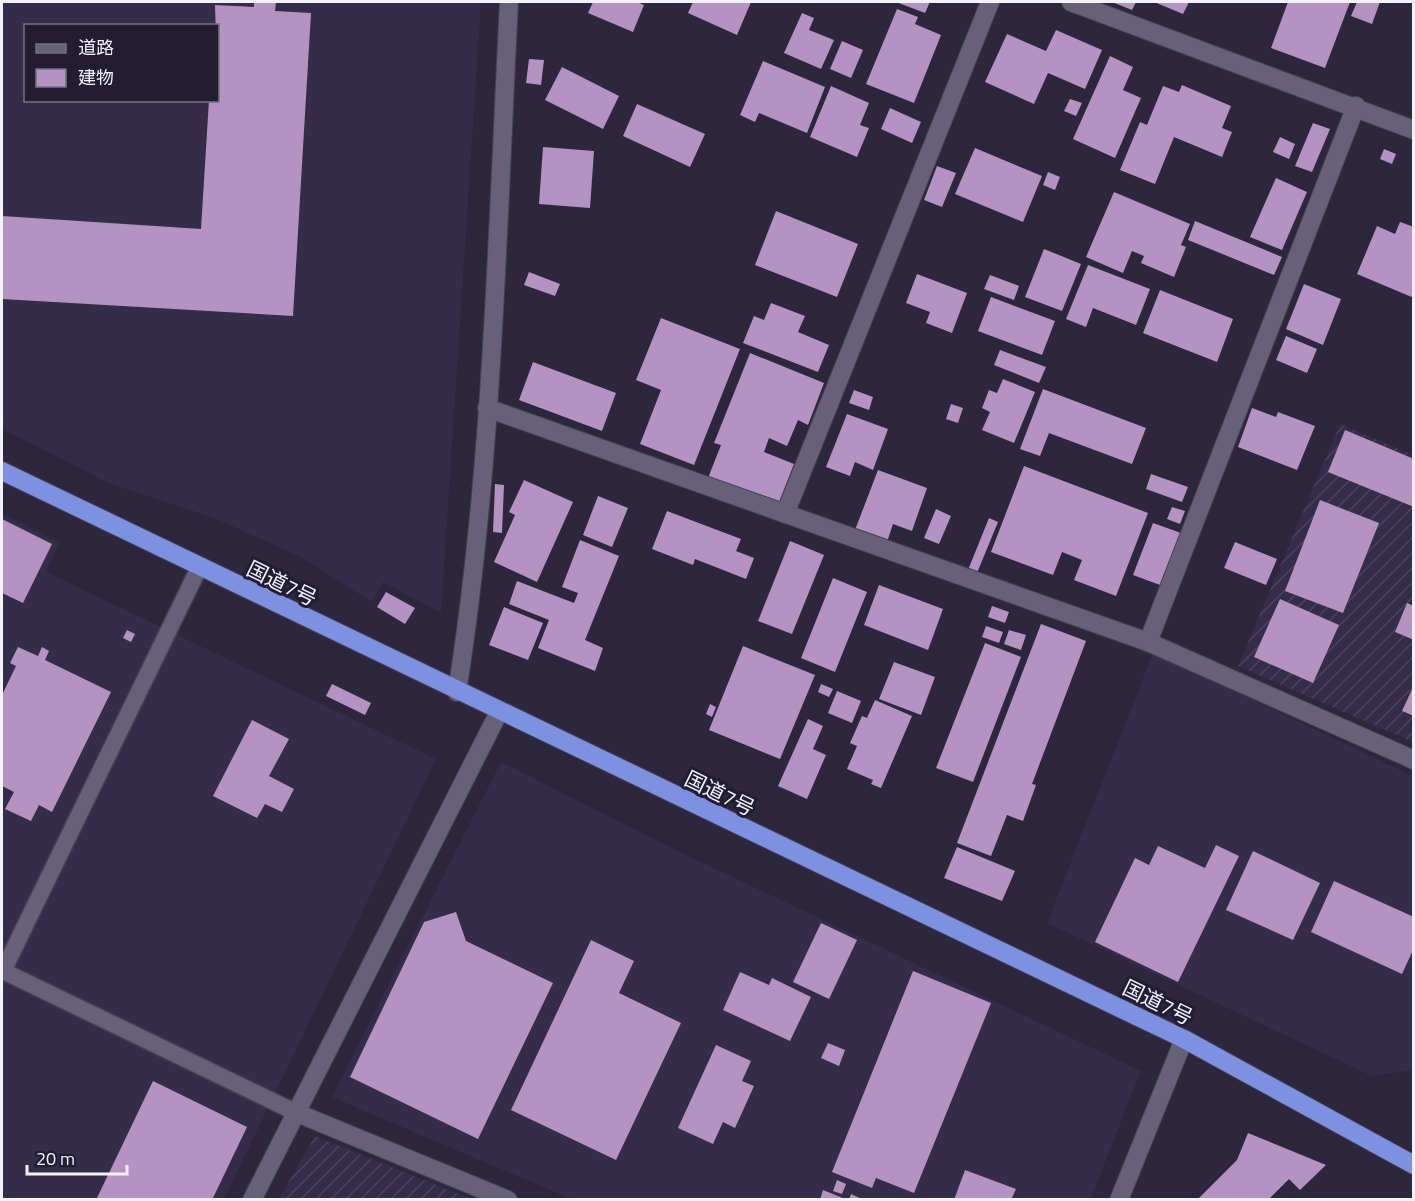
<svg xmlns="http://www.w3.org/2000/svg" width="1415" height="1201" viewBox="0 0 1415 1201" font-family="'Titillium Web','Noto Sans JP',sans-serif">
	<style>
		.built { fill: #342d49; fill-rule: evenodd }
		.industrial { fill: url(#industrial-furrows) }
		.building { fill: #b492c2 }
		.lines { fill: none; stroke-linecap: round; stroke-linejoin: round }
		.service-casing { stroke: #454152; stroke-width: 19 }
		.minor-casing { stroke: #454152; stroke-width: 20 }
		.trunk-casing { stroke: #454152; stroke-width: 20 }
		.service { stroke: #666179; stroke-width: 16 }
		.minor { stroke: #666179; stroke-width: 18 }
		.trunk { stroke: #7e90e2; stroke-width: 18 }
		.labels { text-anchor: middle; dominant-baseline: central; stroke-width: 6; stroke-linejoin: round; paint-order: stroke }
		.street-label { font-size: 21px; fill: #f3f1fd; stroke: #221d32 }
	</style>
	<defs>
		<pattern id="industrial-furrows" width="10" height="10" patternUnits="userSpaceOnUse" patternTransform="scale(1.5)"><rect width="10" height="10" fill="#342d49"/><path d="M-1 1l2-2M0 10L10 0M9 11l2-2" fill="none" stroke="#48425b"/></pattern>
	</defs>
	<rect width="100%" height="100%" fill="#2c273c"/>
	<g class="built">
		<path d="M2,2H481L441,613L383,582L372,602L301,557L212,517L111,484L2,429ZM26,26H218V100H26Z"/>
		<path d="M2,514L59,543L46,572L436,759L224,1199H2Z"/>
		<path d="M1153,653L1413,776V1070L1372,1076L1047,923Z"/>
		<path d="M501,762L688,856L1141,1071L1090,1200L571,1199L332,1097Z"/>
	</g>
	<g class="industrial">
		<path d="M1340,424L1413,455V742L1238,666Z"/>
		<path d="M315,1136L471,1199H279Z"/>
	</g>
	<g class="building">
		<path d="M254,2H276L275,11L311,13L293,316L2,299V216L201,229L209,100H218L215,5L254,7Z"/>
		<path d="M593,2H637L644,5L633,32L588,13Z"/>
		<path d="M693,2H751L737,35L688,13Z"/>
		<path d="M896,2H930L925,13Z"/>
		<path d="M1112,2H1136L1132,10Z"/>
		<path d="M1154,2H1189L1183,14Z"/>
		<path d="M1288,2H1350L1325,68L1271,48Z"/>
		<path d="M1357,2H1380L1372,24L1351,16Z"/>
		<path d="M897,9L918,17L915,24L941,35L914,103L866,84Z"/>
		<path d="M802,13L814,18L809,30L834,40L821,69L784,53Z"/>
		<path d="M1056,30L1102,50L1085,89L1048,73L1034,104L985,82L1007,34L1046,51Z"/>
		<path d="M842,41L863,50L851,78L830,69Z"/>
		<path d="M1110,56L1133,67L1123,90L1141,98L1115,158L1073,139Z"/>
		<path d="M529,59L544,60L541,85L526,83Z"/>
		<path d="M763,61L825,87L807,133L759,113L755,122L740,115Z"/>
		<path d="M562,67L619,96L603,129L545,100Z"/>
		<path d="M1182,85L1231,106L1222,128L1232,132L1222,157L1174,137L1155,184L1120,170L1140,122L1147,125L1163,86L1179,92Z"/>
		<path d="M831,86L869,103L860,125L869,128L857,157L810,137Z"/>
		<path d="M1070,99L1082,103L1076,116L1064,111Z"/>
		<path d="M637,104L705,134L690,167L623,136Z"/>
		<path d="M890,108L921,122L912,143L881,129Z"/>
		<path d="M1313,123L1330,129L1312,172L1295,166Z"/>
		<path d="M1280,137L1295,144L1289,159L1273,152Z"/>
		<path d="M543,147L594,151L590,208L539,204Z"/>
		<path d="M975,148L1042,176L1023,222L955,194Z"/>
		<path d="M1384,149L1396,154L1392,164L1380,159Z"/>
		<path d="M937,166L956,173L942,207L924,200Z"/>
		<path d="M1048,172L1060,177L1055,190L1043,185Z"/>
		<path d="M1276,178L1307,192L1282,250L1250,237Z"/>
		<path d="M1114,192L1190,224L1181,245L1186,247L1174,277L1141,263L1144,256L1132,251L1123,273L1086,257Z"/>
		<path d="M776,211L858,244L837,297L755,265Z"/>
		<path d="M1195,221L1282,257L1274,275L1188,240Z"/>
		<path d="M1400,222L1414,227V298L1357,274L1377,226L1395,234Z"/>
		<path d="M1044,249L1081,264L1062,311L1025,297Z"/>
		<path d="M1088,265L1150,289L1136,325L1093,308L1086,327L1066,319Z"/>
		<path d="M529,272L560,284L555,296L524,285Z"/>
		<path d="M917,274L967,293L952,333L926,323L930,312L906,303Z"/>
		<path d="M990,275L1019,286L1014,300L984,289Z"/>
		<path d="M1304,284L1341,299L1323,345L1286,329Z"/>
		<path d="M1160,290L1233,319L1217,362L1143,333Z"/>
		<path d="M991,297L1055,321L1042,355L978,331Z"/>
		<path d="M771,303L805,316L798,332L829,345L818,372L743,343L754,316L764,320Z"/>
		<path d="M661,318L740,349L694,465L640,444L661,390L636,380Z"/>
		<path d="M1286,336L1317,349L1307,373L1276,360Z"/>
		<path d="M1000,350L1046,367L1039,383L994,365Z"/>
		<path d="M750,353L824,383L808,425L798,420L787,446L769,438L764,452L794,464L778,505L708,478L721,445L714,443Z"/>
		<path d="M533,362L616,393L602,431L519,400Z"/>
		<path d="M1003,379L1035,392L1014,443L982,430L990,412L982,408L989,390L997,393Z"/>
		<path d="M1043,389L1146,428L1132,464L1049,433L1040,456L1020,449Z"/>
		<path d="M854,390L873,397L869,410L849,403Z"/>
		<path d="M951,404L963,408L958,423L946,419Z"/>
		<path d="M1252,408L1276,417L1278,412L1315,426L1297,470L1238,447Z"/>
		<path d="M847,414L888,429L873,470L855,462L850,476L826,467Z"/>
		<path d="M1345,430L1414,459V507L1328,472Z"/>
		<path d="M1024,466L1148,513L1116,596L1074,580L1082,560L1062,552L1053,575L991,552Z"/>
		<path d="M878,470L927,488L912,531L893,524L887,542L855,530Z"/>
		<path d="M1151,474L1188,487L1182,502L1146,489Z"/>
		<path d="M524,480L573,502L537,582L494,562L515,515L509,512Z"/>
		<path d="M495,484L504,485L502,533L493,532Z"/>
		<path d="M598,496L628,508L612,547L583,535Z"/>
		<path d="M1320,500L1379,523L1343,613L1285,591Z"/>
		<path d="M1172,507L1185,511L1180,524L1167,519Z"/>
		<path d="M936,509L951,516L939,544L924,538Z"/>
		<path d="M667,511L741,539L736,551L754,558L746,579L695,559L693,565L652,549Z"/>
		<path d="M989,518L998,522L977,573L968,570Z"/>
		<path d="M2,519L52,544L23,603L2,593Z"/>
		<path d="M1153,523L1181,533L1160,585L1133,575Z"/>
		<path d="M580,540L619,556L585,640L603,648L595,671L538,648L549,620L509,604L517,581L574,603L578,593L562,587Z"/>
		<path d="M790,541L824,555L792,634L758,621Z"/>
		<path d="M1235,542L1277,559L1266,585L1224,568Z"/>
		<path d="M833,578L867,592L835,672L801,658Z"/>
		<path d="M879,585L943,609L928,650L864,625Z"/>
		<path d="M386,592L415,608L405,624L377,607Z"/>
		<path d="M1280,599L1339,625L1313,683L1254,657Z"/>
		<path d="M1407,603L1414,606V640L1395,632Z"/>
		<path d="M992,606L1009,612L1005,623L988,617Z"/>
		<path d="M504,607L543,623L528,660L489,645Z"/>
		<path d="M1041,624L1086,641L1032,784L1036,785L1023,821L1007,815L991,856L957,843Z"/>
		<path d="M986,626L1003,632L999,643L982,637Z"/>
		<path d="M127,630L135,634L131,642L123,638Z"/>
		<path d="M1009,630L1026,635L1021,650L1004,644Z"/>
		<path d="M985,643L1021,657L973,782L936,768Z"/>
		<path d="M743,646L815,675L780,759L709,730Z"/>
		<path d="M18,647L38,656L42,647L49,651L45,660L111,692L52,812L39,805L31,821L5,809L14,792L2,786V695L16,666L10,663Z"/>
		<path d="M894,662L935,677L921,715L879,699Z"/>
		<path d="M332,684L371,703L365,715L326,696Z"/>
		<path d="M821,684L833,689L829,697L818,692Z"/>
		<path d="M1414,685V716L1402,711Z"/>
		<path d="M837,691L861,701L852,723L828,713Z"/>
		<path d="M875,700L912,716L881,788L871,784L873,780L847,769L857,746L850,743L862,716L867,718Z"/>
		<path d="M710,704L716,707L712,717L706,714Z"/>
		<path d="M808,719L823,726L813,749L826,755L807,799L778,786Z"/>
		<path d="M252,720L289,739L269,776L294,789L282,812L265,804L257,818L213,796Z"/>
		<path d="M1216,845L1239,856L1178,982L1095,942L1135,858L1149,865L1158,846L1205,868Z"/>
		<path d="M957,847L1015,871L1002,901L944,878Z"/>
		<path d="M1253,851L1320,883L1293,940L1226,910Z"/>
		<path d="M1334,881L1414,917V948L1402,974L1311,932Z"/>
		<path d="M456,912L466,941L553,983L478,1139L350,1077L424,922Z"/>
		<path d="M821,923L857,940L829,999L793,982Z"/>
		<path d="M591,940L634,961L619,993L681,1023L616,1160L511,1110Z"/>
		<path d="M913,971L991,1003L914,1193L876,1178L872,1188L832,1172Z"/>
		<path d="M740,972L769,985L772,978L811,997L790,1041L723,1010Z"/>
		<path d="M828,1043L845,1050L839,1066L821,1058Z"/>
		<path d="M716,1045L751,1061L742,1081L754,1086L735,1128L723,1122L713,1144L678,1128Z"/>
		<path d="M153,1081L247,1127L212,1200H96Z"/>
		<path d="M1248,1133L1326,1165L1300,1190L1289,1179L1268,1200H1197L1237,1160Z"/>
		<path d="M965,1170L1016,1189L1011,1200H954Z"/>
		<path d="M837,1180L846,1184L842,1194L833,1191Z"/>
		<path d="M823,1190L845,1199V1200H820Z"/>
		<path d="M851,1194L864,1200H849Z"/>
	</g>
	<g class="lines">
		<g class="service-casing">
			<path id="service" d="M199,568L3,971L297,1113"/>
		</g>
		<g class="minor-casing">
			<g id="minor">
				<path d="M1071,2L1414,130"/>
				<path d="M487,408L1148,642L1414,760"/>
				<path d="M785,514L990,2"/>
				<path d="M1148,642L1356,106"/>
				<path d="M457,692C493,464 497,231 509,2"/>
				<path d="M297,1113L508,1200"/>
				<path d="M252,1200L499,712"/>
				<path d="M1119,1200L1184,1039"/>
			</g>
		</g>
		<g class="trunk-casing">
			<path id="trunk" d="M2,471L1184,1039L1414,1165"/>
		</g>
		<use href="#service" class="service"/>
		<use href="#minor" class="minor"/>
		<use href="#trunk" class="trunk"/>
	</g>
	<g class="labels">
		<g class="street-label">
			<text transform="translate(282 583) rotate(26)">国道7号</text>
			<text transform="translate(720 793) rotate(26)">国道7号</text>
			<text transform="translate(1158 1002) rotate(26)">国道7号</text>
		</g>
	</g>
	<rect width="1415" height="1201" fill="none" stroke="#f3f1fd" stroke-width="6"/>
	<rect x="24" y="24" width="195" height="78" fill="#221d32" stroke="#767283" stroke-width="1.5"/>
	<rect x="36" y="44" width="30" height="9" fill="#666179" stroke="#767283" stroke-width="1.5"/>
	<text x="78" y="54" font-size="18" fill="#f3f1fd">道路</text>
	<rect x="36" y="69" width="30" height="18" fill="#b492c2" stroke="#767283" stroke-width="1.5"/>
	<text x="78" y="84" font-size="18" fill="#f3f1fd">建物</text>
	<path d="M27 1165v9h100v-9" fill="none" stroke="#f3f1fd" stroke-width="3"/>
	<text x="36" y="1165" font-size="18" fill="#f3f1fd" stroke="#221d32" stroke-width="4.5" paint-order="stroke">20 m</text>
</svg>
